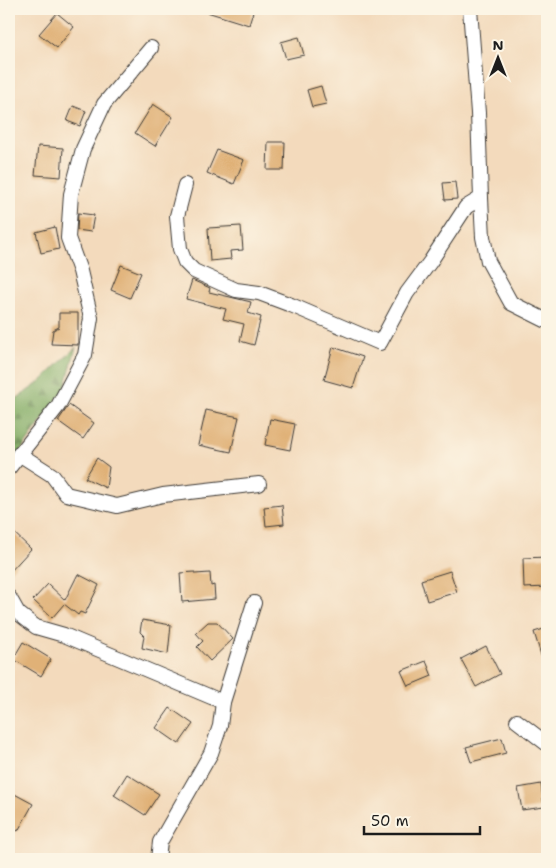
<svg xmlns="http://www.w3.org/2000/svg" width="556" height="868" viewBox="0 0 556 868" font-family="'Shantell Sans',sans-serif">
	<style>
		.forest { fill: url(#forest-firs); stroke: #4e633f }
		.building { fill: #e0b177 }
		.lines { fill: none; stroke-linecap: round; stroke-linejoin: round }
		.street-casing { stroke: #3c3834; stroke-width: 16 }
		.street { stroke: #fff; stroke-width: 14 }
	</style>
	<defs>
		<pattern id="forest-firs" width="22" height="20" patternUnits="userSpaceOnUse" patternTransform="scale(1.25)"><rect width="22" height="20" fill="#80aa62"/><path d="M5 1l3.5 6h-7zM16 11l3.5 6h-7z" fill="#688a50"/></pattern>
	</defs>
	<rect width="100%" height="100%" fill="#fcf5e5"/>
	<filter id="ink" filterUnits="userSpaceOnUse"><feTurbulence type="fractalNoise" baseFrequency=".02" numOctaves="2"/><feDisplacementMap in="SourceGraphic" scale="10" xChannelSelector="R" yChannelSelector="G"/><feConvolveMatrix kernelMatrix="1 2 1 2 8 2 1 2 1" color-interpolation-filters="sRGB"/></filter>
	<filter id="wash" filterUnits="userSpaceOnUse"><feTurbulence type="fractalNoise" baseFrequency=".0096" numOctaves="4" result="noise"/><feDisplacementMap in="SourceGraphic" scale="20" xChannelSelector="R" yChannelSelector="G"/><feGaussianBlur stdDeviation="1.12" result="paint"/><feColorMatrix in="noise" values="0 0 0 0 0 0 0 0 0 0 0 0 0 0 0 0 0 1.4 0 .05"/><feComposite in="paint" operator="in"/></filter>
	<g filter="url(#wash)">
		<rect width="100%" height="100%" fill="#f3dabc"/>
		<path class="forest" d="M76,347L65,389L9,467V404L40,382Z"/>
		<g id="blocks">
			<g class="building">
				<path d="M207,9H254L249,25L207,12Z"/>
				<path d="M57,13L74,27L57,48L39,34Z"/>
				<path d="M299,37L304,55L286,59L281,42Z"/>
				<path d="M321,86L326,104L312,107L307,90Z"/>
				<path d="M153,104L173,117L155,146L135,133Z"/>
				<path d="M73,106L86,111L80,126L67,121Z"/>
				<path d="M268,142H285L284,170H267Z"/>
				<path d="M38,146L63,148L61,177L35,175Z"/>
				<path d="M217,150L244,160L234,184L207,173Z"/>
				<path d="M455,182L457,199L445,200L443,183Z"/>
				<path d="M78,213L94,215L91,232L77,230Z"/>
				<path d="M241,226L243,250L230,251L231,259L210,261L208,228Z"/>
				<path d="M55,227L59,249L41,253L36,232Z"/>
				<path d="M121,265L141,273L130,298L111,290Z"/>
				<path d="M192,280L210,288L209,292L251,302L248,313L261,317L254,345L240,341L244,324L223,319L226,309L186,299Z"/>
				<path d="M59,313H78V345L51,344L53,330L59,327Z"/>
				<path d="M333,347L363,357L353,388L324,380Z"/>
				<path d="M69,405L94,423L83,439L58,421Z"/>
				<path d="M206,410L239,417L231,452L198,445Z"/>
				<path d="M270,419L295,424L290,450L265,445Z"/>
				<path d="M97,458L109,467L106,488L85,478Z"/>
				<path d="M282,505L284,524L266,526L264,507Z"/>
				<path d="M9,528L31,549L9,573Z"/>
				<path d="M547,557V587L524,588L523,558Z"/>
				<path d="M450,571L457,592L427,601L421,580Z"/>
				<path d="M195,572V574L210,573L211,586L214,585L215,599L182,602L180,573Z"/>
				<path d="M78,574L99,585L85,614L80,612L78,615L64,604L52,618L33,600L48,584L65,600Z"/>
				<path d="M142,620L171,625L168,654L142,648L144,636L140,632Z"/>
				<path d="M208,622H217L233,639L210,661L197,647L203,641L196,633Z"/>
				<path d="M547,628V665H544L534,632Z"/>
				<path d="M23,642L51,659L41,676L13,659Z"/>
				<path d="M486,646L500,674L476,687L461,659Z"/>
				<path d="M426,661L432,676L408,686L401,671Z"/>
				<path d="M170,708L193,724L179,744L156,728Z"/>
				<path d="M502,738L506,753L471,762L466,747Z"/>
				<path d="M127,774L159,794L145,815L114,795Z"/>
				<path d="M541,784L544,807L522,810L518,788Z"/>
				<path d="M9,791L33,804L18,831L9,826Z"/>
			</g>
		</g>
	</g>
	<g filter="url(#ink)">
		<use href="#blocks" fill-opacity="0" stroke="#3c3834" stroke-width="1"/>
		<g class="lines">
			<g class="street-casing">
				<g id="street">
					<path d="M185,185L177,216L180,249L185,262L194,271L236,290L259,293L291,305L380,343L407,293L430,262L466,207L481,198L478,113L470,9"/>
					<path d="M481,198L483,237L488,261L511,303L547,321"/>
					<path d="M19,454L52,475L66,494L117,506L163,495L259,484"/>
					<path d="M9,468L58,406L85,355L91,318L80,271L68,238L71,194L83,149L104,104L151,48"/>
					<path d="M9,597L18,613L36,627L64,635L223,702"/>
					<path d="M517,721L547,744"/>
					<path d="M158,859L160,842L211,753L220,726L223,702L254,603"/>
				</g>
			</g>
			<use href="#street" class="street"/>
		</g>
	</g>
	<rect width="556" height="868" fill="none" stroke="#fcf5e5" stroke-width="30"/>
	<g transform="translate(498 58)" stroke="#fcf5e5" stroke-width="4" paint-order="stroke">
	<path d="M0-4L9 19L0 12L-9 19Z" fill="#1c1c1c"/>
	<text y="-8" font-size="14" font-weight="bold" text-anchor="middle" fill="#1c1c1c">N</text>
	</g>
	<path d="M364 826v8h116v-8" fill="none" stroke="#1c1c1c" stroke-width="2.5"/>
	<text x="371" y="826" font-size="15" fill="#1c1c1c" stroke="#fcf5e5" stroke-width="4" paint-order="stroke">50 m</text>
</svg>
